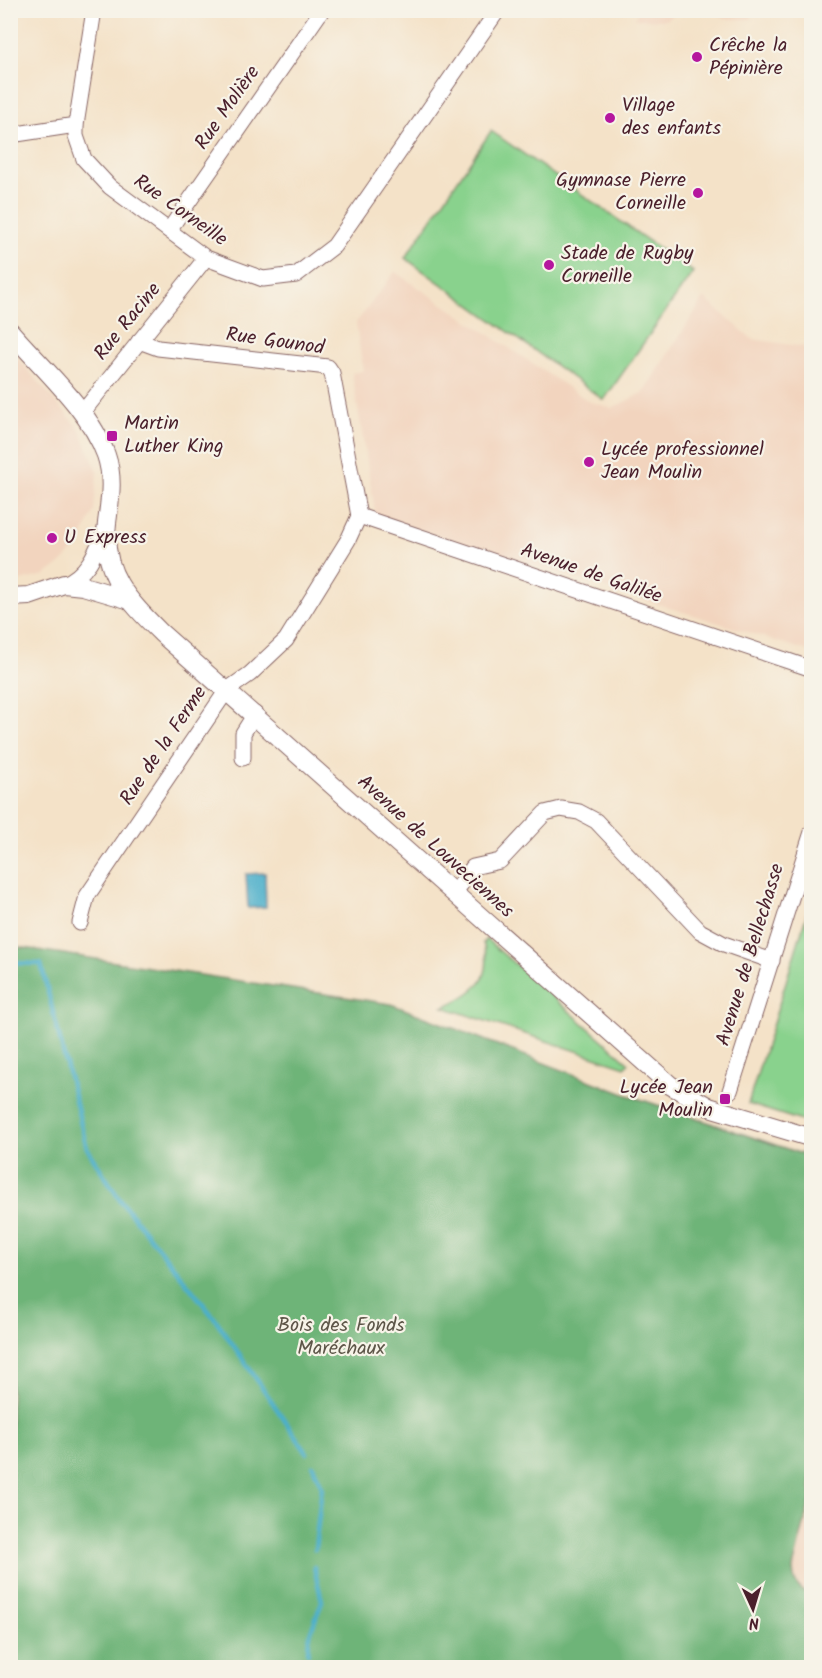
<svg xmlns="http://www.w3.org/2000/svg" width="822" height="1678" viewBox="0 0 822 1678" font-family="Kalam,sans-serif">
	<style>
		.built { fill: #f2d4be }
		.green { fill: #89d28d; stroke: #6a785c; stroke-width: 1.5 }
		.forest { fill: #6eb478; stroke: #5c6a52; stroke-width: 1.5 }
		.water { fill: #4bafca; stroke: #4a677a; stroke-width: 1.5 }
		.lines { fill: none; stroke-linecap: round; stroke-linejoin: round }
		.stream { stroke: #4bafca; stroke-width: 4.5 }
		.minor-casing { stroke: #866362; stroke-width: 17 }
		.tertiary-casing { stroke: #866362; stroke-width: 20 }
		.minor { stroke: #fff; stroke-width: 15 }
		.tertiary { stroke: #fff; stroke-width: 18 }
		.poi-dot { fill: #b5179e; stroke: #f7f3e8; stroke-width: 2 }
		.labels { text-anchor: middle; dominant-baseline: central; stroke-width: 4.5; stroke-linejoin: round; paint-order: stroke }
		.poi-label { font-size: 20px; fill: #4a1f2b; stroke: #f7f3e8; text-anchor: start }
		.street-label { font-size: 20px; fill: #4a1f2b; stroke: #f7f3e8 }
		.park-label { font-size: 20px; fill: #5d5548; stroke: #f7f3e8 }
	</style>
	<rect width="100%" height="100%" fill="#f7f3e8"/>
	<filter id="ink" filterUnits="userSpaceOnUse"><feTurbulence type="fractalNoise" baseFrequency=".0167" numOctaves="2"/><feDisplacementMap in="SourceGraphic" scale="12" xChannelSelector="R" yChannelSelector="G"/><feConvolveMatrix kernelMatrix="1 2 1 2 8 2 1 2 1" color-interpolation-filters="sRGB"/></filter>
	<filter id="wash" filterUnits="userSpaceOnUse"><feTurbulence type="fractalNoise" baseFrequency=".008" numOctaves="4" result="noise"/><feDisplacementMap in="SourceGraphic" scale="24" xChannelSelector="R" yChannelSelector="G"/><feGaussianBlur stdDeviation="1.35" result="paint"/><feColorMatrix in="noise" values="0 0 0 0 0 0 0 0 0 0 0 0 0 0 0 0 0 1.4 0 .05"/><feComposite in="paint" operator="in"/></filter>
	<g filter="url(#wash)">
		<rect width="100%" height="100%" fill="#f4e2c8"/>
		<g class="built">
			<path d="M638,11V10L680,11L665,20L635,19Z"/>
			<path d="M712,11H752V19H724L719,14H712Z"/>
			<path d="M395,272L590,402L612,408L643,393L704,298L752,339L811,348V652L376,516L352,373L363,371L356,323Z"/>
			<path d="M10,349L80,430L97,471L94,511L77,547L59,565L45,575L11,583V485L17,478L10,471Z"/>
			<path d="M811,1497V1594L798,1587L793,1578V1568Z"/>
		</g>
		<g class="green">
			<path d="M491,131L693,272L604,400L405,258Z"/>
			<path d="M811,901V1124L748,1104Z"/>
			<path d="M486,939L629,1063L625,1067L443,1007C473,994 496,979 483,943Z"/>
		</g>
		<path class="forest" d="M11,946L391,1004L622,1093L811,1157V1497L793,1568C793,1582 798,1591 811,1594V1667H11Z"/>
		<path class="water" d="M265,873L266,907L248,908L246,874Z"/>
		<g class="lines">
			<g class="stream">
				<path d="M10,963L41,964L87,1148L120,1200L216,1320L307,1453"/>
				<path d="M313,1466L322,1487L315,1549"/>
				<path d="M308,1653L309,1637L322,1601L314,1567"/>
				<path d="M306,1668V1667"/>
			</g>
		</g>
	</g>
	<g filter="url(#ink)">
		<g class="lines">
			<g class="minor-casing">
				<g id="minor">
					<path d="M94,10L76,125V136L84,159L110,187L206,258L263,279L296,275L334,246L498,10"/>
					<path d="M10,135L76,125"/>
					<path d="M169,230L322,10"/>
					<path d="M139,341L158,348L328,367L332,373L359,516"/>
					<path d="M82,413L206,258"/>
					<path d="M359,516L812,669"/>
					<path d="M64,584C88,574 96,552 105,530"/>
					<path d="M243,758V733L255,714"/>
					<path d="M454,894L473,867L500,861L545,813L561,809L579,812L596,821L700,931L724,944L772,961"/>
					<path d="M80,923L87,896L227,690L250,674L286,640L348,540L359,516"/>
					<path d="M730,1091L812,832"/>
				</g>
			</g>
			<g class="tertiary-casing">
				<g id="tertiary">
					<path d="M10,331C41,367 90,410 106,455C114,478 110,499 107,523C101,573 128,600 161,633L670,1085L709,1107L812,1138"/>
					<path d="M10,597L29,596L64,584L83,586L127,599"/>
				</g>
			</g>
			<use href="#minor" class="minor"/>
			<use href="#tertiary" class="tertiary"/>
		</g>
	</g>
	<g class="poi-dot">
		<circle cx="697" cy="57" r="6"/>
		<circle cx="610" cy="118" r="6"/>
		<circle cx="698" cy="193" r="6"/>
		<circle cx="549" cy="265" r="6"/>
		<rect x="106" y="430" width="12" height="12" rx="3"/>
		<circle cx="589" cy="462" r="6"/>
		<circle cx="52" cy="538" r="6"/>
		<rect x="719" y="1093" width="12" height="12" rx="3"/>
	</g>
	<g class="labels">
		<g class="poi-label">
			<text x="709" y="46">Crêche la<tspan x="709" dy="23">Pépinière</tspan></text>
			<text x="622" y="106">Village<tspan x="622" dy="23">des enfants</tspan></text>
			<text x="686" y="181" text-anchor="end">Gymnase Pierre<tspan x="686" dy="23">Corneille</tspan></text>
			<text x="561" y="254">Stade de Rugby<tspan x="561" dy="23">Corneille</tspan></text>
			<text x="124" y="424">Martin<tspan x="124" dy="23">Luther King</tspan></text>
			<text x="601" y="450">Lycée professionnel<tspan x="601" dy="23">Jean Moulin</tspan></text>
			<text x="64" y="538">U Express</text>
			<text x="713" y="1088" text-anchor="end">Lycée Jean<tspan x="713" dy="23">Moulin</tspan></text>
		</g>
		<g class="street-label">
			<text transform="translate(228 108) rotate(-55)">Rue Molière</text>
			<text transform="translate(180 211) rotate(35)">Rue Corneille</text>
			<text transform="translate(128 322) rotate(-51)">Rue Racine</text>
			<text transform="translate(275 342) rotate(8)">Rue Gounod</text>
			<text transform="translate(591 574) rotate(19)">Avenue de Galilée</text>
			<text transform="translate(164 746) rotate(-56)">Rue de la Ferme</text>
			<text transform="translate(435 847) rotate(42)">Avenue de Louveciennes</text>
			<text transform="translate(751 955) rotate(-73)">Avenue de Bellechasse</text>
		</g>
		<g class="park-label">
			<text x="341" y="1326">Bois des Fonds<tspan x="341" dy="23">Maréchaux</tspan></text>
		</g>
	</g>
	<rect width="822" height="1678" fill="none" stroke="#f7f3e8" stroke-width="36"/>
	<g transform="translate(753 1609) rotate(176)" stroke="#f7f3e8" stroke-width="4.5" paint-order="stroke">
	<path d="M0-4.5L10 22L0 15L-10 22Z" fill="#4a1f2b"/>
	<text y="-9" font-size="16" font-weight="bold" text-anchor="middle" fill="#4a1f2b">N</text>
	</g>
</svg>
